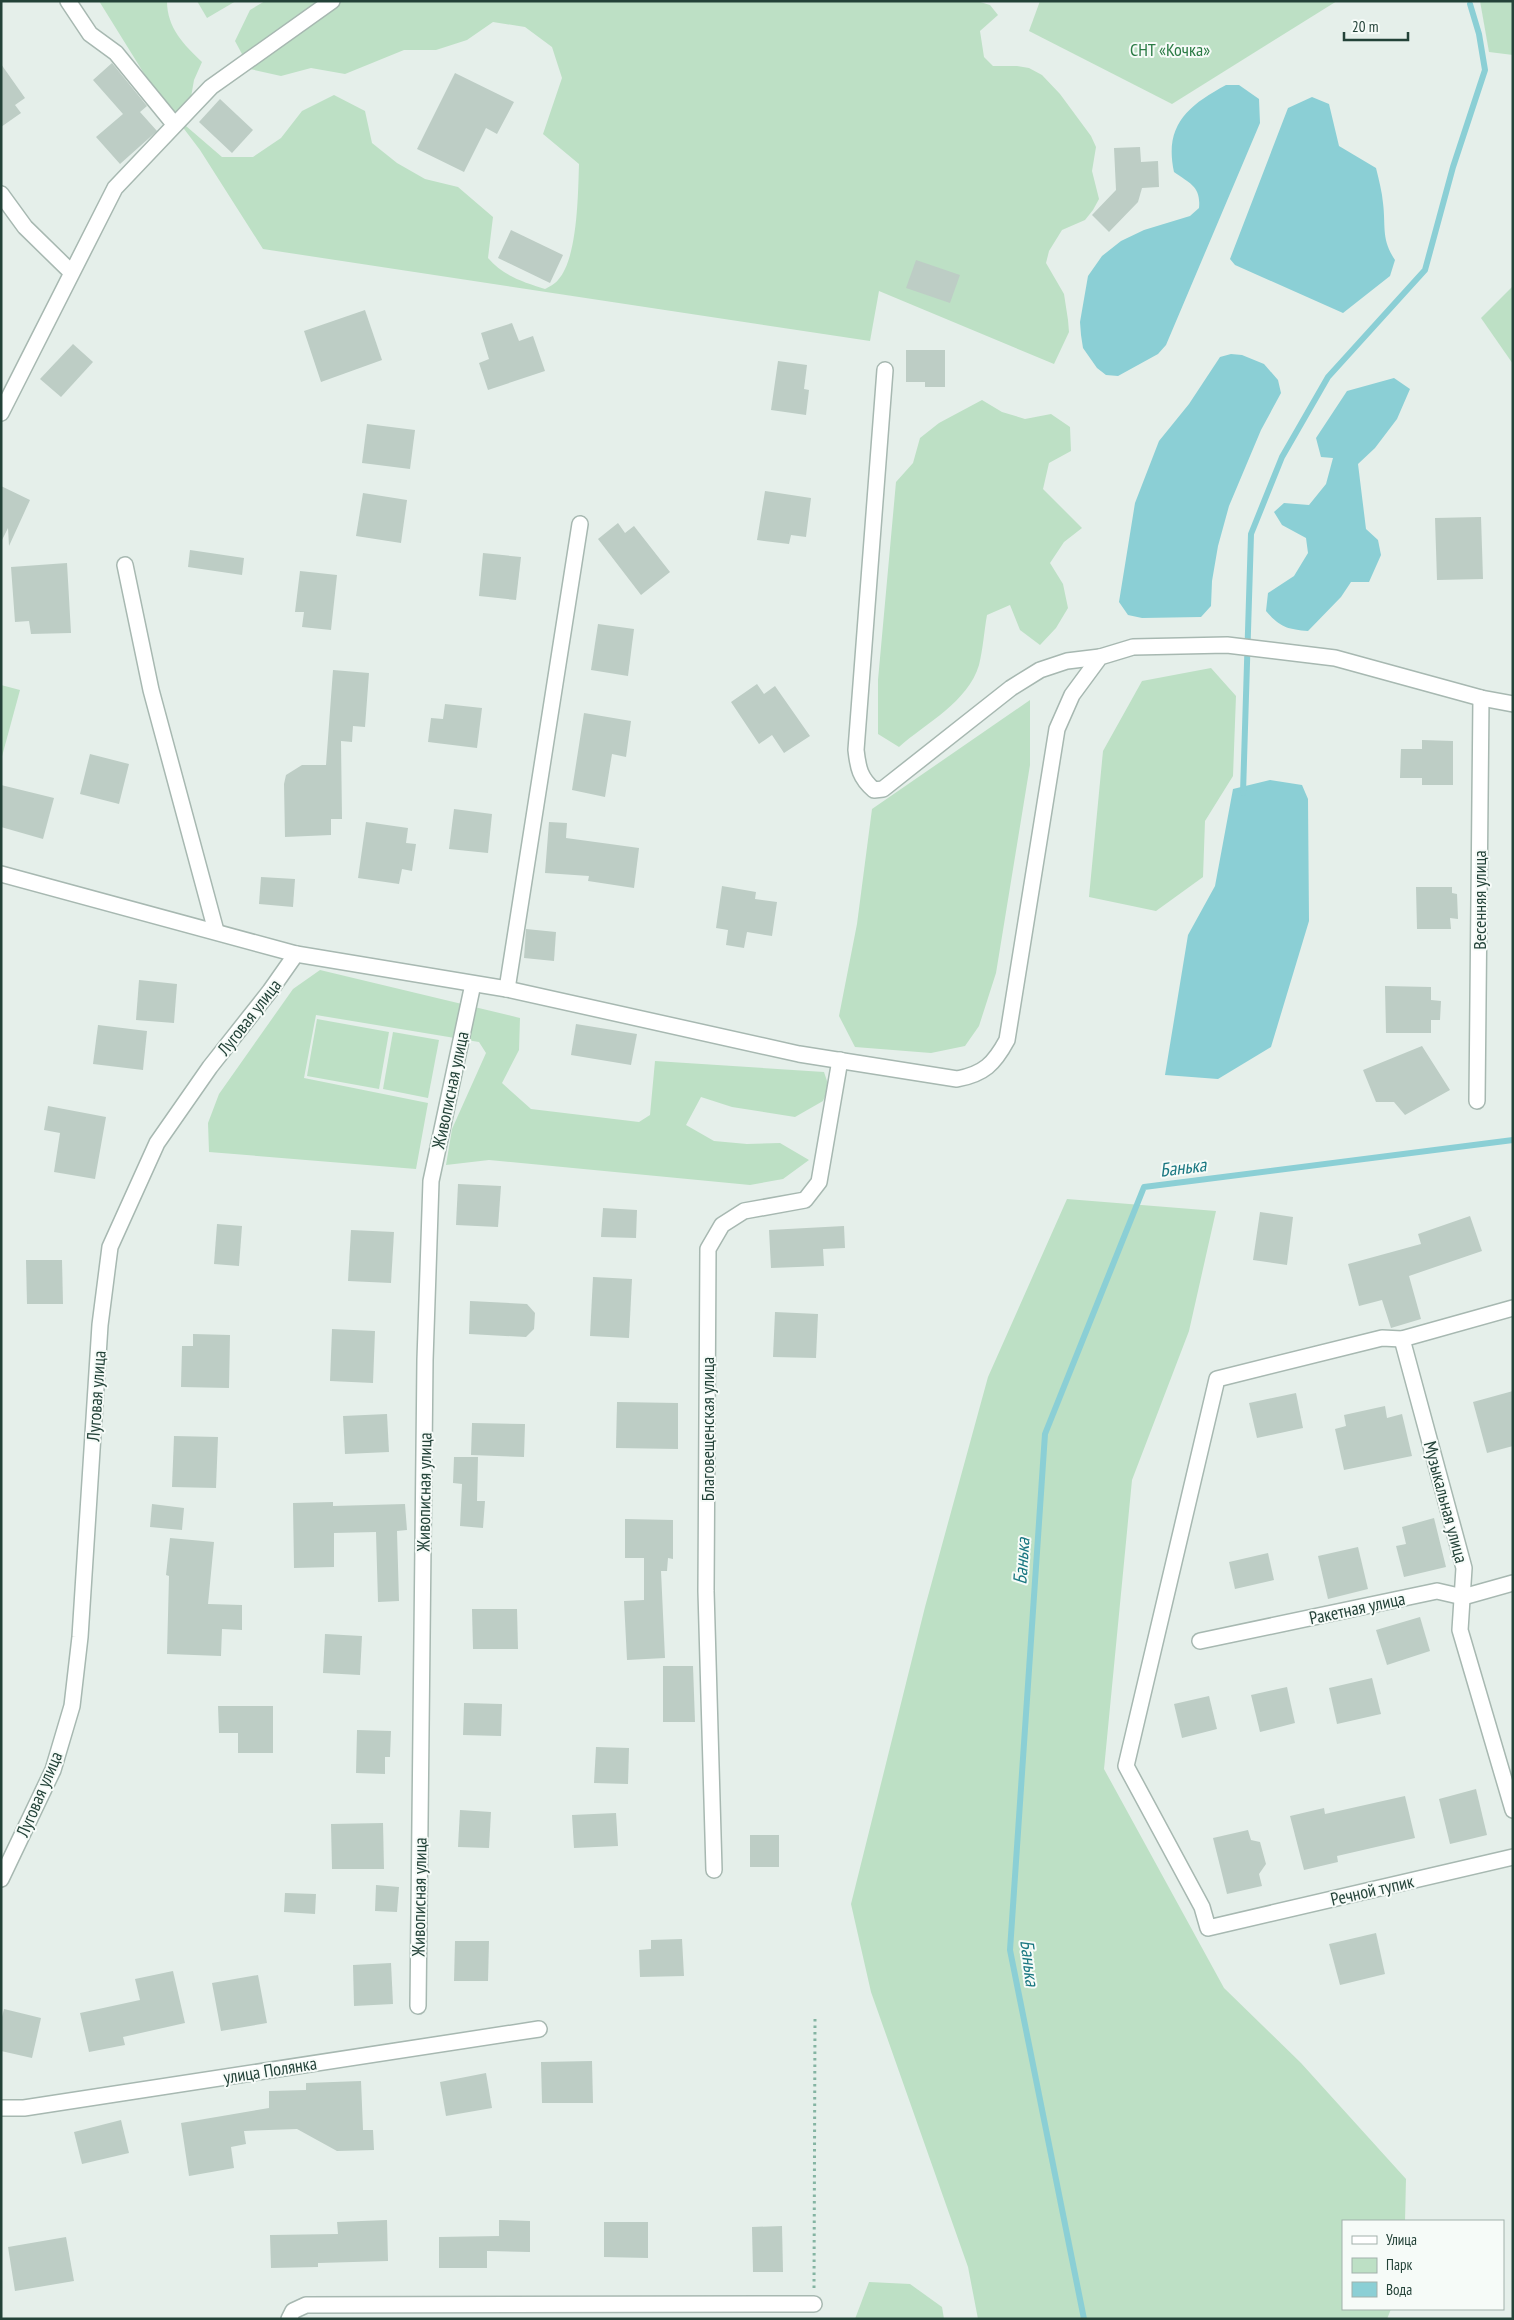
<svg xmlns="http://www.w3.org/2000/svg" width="1514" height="2320" viewBox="0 0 1514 2320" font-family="'PT Sans Narrow',sans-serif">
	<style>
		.green { fill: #bde0c5 }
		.water { fill: #8bcfd5 }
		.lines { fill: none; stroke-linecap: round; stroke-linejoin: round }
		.stream { stroke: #8bcfd5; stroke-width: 6 }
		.building { fill: #bdcdc5 }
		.minor-casing { stroke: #a7b8b1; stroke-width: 18 }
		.path { stroke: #84b4a2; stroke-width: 3; stroke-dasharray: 2.5 4; stroke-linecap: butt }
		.minor { stroke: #fff; stroke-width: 15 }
		.labels { text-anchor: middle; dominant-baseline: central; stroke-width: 4; stroke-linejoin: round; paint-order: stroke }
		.park-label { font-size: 18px; fill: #2b7b45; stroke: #f6fbf8 }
		.street-label { font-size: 18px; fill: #234238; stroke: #f6fbf8 }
		.water-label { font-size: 19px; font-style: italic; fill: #197781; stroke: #f6fbf8 }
	</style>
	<rect width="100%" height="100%" fill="#e5efea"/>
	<g class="green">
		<path d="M99,1H167C167,28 184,45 202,62L194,80L186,126L222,157H253L281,138L302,111L334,95L365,111L372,143L397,163L425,179L458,187L493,217L488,258C503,276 524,282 545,289C549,287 555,284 558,280C578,258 578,193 579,164L543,134L562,78L552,47L525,27L493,22L467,40L436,50H404L345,74L311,68L281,76L250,69L235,41L250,10L265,1H977L990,5L998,15L980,31L984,57L993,66H1017L1029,68L1042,75L1060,94L1091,136L1096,147L1092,171L1099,199L1093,210L1085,220L1062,230L1049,251L1046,263L1064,294L1068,320L1069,332L1054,364L879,291L870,341L263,249L200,150L153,88Z"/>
		<path d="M197,1H236L207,18Z"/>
		<path d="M1040,1H1337L1172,104L1029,31Z"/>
		<path d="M1480,1H1513V55L1489,52Z"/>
		<path d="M1513,286V364L1481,318Z"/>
		<path d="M982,400L1002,412L1025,419L1051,414L1070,427L1071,451L1049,463L1043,489L1082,528L1064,542L1050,563L1063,584L1068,608L1056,628L1040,645L1020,630L1010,605L987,615C984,632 983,649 979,665C968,702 926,723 899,747L878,734V680L896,482L913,463L920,438L939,423Z"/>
		<path d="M1211,668L1236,696L1233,776L1205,821L1203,877L1156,911L1089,897L1103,751L1142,681Z"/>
		<path d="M1,685L20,690L1,760Z"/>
		<path d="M1030,700V765L996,973L979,1026L965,1046L931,1053L855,1047L839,1016L857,924L872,809Z"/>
		<path d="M320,970L520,1018L519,1050L502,1083L531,1109L639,1122L650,1115L655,1061L824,1072L829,1087L823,1101L795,1117L732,1107L701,1097L686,1125L714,1141L747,1144L780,1143L809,1160L783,1179L750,1185L489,1160L446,1165L452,1129L486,1053L479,1042L316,1015L304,1078L428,1103L416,1169L209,1152L208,1123L219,1094L293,989Z"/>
		<path d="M317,1019L389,1032L379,1089L307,1076Z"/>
		<path d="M393,1032L439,1040L428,1098L383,1089Z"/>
		<path d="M1067,1199L1216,1211L1189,1331L1132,1480L1104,1769L1224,1988L1301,2063L1406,2179L1405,2221H1343V2309H1391L1387,2319H978L968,2267L871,1992L851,1904L925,1607L988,1377Z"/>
		<path d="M869,2282L910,2284L942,2307L944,2319H855Z"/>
	</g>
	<g class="water">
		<path d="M1226,85H1239L1259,99L1260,123L1166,345L1158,354L1118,376L1106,375L1097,368L1083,348L1081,335L1080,322L1088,276L1102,256L1121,241L1144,230L1190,216L1199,208C1201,187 1191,184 1174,172C1164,126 1187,106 1226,85Z"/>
		<path d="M1312,97L1329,104L1339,146L1376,168C1379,180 1382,192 1383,203C1386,227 1381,239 1395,260L1390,276L1343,313L1235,265L1230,259L1288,108Z"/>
		<path d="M1231,354L1242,355L1264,364L1278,380L1281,393L1261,430L1229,506L1218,546L1212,581L1211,606L1201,617L1142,618L1128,615L1119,602L1135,503L1159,441L1189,404L1220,357Z"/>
		<path d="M1394,378L1410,389L1397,419L1375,448L1358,464L1366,529L1378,540L1381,555L1369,582H1351L1341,597L1308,631C1287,629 1280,627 1266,611L1268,593L1294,576L1308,553L1306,538L1282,525L1274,512L1284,503L1309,505L1326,484L1333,458L1321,457L1316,438L1347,391Z"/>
		<path d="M1270,780L1302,785L1308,799L1309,921L1271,1047L1218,1079L1165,1075L1188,935L1215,886L1233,789Z"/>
	</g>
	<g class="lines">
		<g class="stream">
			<path d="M1243,793L1251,534L1282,457L1328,377L1425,270L1453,167L1485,70L1479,34L1470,4"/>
			<path d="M1084,2319L1010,1950L1045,1434L1144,1187L1513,1140"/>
		</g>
	</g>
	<g class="building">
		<path d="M112,63L147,106L140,112L157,131L120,164L96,137L123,114L93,80Z"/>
		<path d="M1,64L25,98L15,105L21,113L1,127Z"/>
		<path d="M455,73L514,102L497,134L486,128L464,172L417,149Z"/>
		<path d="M220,99L253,130L232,153L199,122Z"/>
		<path d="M1140,147L1141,162L1158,161L1159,187L1142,188L1138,202L1109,232L1092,215L1116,190L1114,148Z"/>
		<path d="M511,230L563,255L550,283L498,258Z"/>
		<path d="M916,260L960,275L950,303L906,288Z"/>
		<path d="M365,310L382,360L321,382L304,331Z"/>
		<path d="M512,323L519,341L533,336L545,371L488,390L479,363L489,359L481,333Z"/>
		<path d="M73,344L93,362L61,397L40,379Z"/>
		<path d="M906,350H945V387H925V382H906Z"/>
		<path d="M778,361L807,365L804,389L809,390L806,415L771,410Z"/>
		<path d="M367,424L415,430L410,469L362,463Z"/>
		<path d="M1,486L30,500L9,546L8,528L1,542Z"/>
		<path d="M765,491L811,498L806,537L791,535L789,544L757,540Z"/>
		<path d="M363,493L407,500L401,543L356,536Z"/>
		<path d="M1481,517L1483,579L1437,580L1435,518Z"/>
		<path d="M618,523L625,533L634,526L670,572L641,595L598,539Z"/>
		<path d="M190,550L244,558L242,575L188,567Z"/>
		<path d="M483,553L521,557L516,600L479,596Z"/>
		<path d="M67,563L71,633L31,634L29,621L15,622L11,567Z"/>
		<path d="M300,571L337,575L331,630L302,627L304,612H295Z"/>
		<path d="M598,624L634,629L628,676L591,670Z"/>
		<path d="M333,670L369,673L365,727L353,726L352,742L341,741L342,819H331V835L285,837L284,784L286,775L302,765H326Z"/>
		<path d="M757,684L764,694L775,686L810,736L784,753L772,735L759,744L731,702Z"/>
		<path d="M445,704L482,708L477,748L428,742L431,718L443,719Z"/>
		<path d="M584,713L631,721L626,757L612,754L605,797L572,790Z"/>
		<path d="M1422,740L1453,741V785H1422V778H1400L1401,749H1422Z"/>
		<path d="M90,754L129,764L119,804L80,794Z"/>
		<path d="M1,785L54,798L43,839L1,827Z"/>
		<path d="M454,809L492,814L488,853L449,849Z"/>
		<path d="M366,822L408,828L406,843L416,844L412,871L402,869L399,884L358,878Z"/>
		<path d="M549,822L567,823L566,838L639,848L634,888L588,881L589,876L545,873Z"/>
		<path d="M261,877L295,879L293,907L259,904Z"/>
		<path d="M722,886L756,892L755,899L777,902L772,936L747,932L744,948L726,945L728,930L716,928Z"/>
		<path d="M1416,887H1452V893L1457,894L1458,919L1450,918L1451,929H1417Z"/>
		<path d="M526,929L556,932L554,961L524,958Z"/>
		<path d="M139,980L177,984L174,1023L136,1020Z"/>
		<path d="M1385,986L1431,987V1000L1441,1001L1440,1020H1431V1033H1386Z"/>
		<path d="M576,1024L637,1034L631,1065L571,1055Z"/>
		<path d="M98,1025L147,1031L143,1070L93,1064Z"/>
		<path d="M1422,1046L1450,1090L1405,1115L1394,1102H1376L1363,1070Z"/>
		<path d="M48,1106L106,1117L95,1179L54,1172L60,1133L44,1130Z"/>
		<path d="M458,1184L501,1186L498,1227L456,1225Z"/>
		<path d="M603,1208L637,1210L636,1238L601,1237Z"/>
		<path d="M1260,1212L1293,1217L1287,1265L1253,1260Z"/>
		<path d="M1470,1216L1482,1251L1409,1276L1421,1319L1391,1328L1382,1300L1359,1306L1348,1264L1421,1244L1418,1234Z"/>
		<path d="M217,1224L242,1226L239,1266L214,1264Z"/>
		<path d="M844,1226L845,1248L823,1249L824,1266L771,1268L769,1230Z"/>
		<path d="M351,1230L394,1232L391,1283L348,1281Z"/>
		<path d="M26,1260H62L63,1304H27Z"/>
		<path d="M593,1277L632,1279L629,1338L590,1336Z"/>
		<path d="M470,1301L527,1304L535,1313L534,1329L526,1337L469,1334Z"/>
		<path d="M775,1312L818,1314L816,1358L773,1357Z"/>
		<path d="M332,1329L375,1331L373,1383L330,1381Z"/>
		<path d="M193,1334L230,1335L229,1388L181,1387L182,1346H193Z"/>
		<path d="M1513,1391V1446L1487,1453L1473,1402Z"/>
		<path d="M1296,1393L1303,1428L1257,1438L1249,1403Z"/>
		<path d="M617,1402L678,1403V1449L616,1448Z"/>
		<path d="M1385,1406L1387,1418L1402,1414L1412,1456L1344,1470L1335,1429L1346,1426L1344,1415Z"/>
		<path d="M387,1414L389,1452L345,1454L343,1416Z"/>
		<path d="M472,1423L525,1424L524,1457L471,1455Z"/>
		<path d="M174,1436L218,1437L216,1488L172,1487Z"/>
		<path d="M454,1457H478L477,1501H485L483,1528L460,1526L462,1484L453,1483Z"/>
		<path d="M333,1502V1506L405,1504L407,1530L397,1531L399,1601L378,1602L376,1532L334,1533V1567L294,1568L293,1503Z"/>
		<path d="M152,1504L184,1508L182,1530L150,1527Z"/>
		<path d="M1434,1518L1446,1567L1404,1577L1396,1546L1406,1544L1402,1527Z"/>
		<path d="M625,1519L673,1520V1559L668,1558L667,1571H661L665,1658L627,1660L624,1601L644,1600V1558H625Z"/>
		<path d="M170,1538L214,1542L208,1604L242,1605V1630L222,1629L221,1656L167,1654L169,1576L166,1575Z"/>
		<path d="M1358,1547L1368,1589L1328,1599L1318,1556Z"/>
		<path d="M1268,1553L1274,1580L1235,1589L1229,1562Z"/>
		<path d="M472,1609H517L518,1649H473Z"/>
		<path d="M1420,1617L1430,1651L1387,1665L1376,1630Z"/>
		<path d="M325,1634L362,1636L360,1675L323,1673Z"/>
		<path d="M663,1666H693L695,1722H663Z"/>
		<path d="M1372,1678L1381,1714L1337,1724L1329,1688Z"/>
		<path d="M1287,1687L1295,1723L1260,1732L1251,1695Z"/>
		<path d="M1209,1696L1217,1729L1182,1738L1174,1704Z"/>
		<path d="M464,1703L502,1704L501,1736L463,1735Z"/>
		<path d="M218,1706H273V1753H238V1733H219Z"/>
		<path d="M357,1730L391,1731L390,1757H385V1774L356,1773Z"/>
		<path d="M596,1747L629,1748L628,1784L594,1783Z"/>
		<path d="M1476,1789L1487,1835L1450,1844L1439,1799Z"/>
		<path d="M1405,1796L1415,1838L1337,1856L1338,1862L1304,1870L1290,1816L1324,1808L1325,1814Z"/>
		<path d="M460,1810L491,1812L489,1848L458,1847Z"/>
		<path d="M616,1813L618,1846L574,1848L572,1815Z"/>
		<path d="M383,1823L384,1869H332L331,1824Z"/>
		<path d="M1248,1830L1251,1840L1260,1842L1266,1864L1259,1874L1262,1886L1227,1894L1213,1838Z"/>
		<rect x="750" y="1835" width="29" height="32"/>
		<path d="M376,1885L399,1887L397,1912L375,1911Z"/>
		<path d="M285,1893L316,1894L315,1914L284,1912Z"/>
		<path d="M1376,1933L1385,1974L1340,1985L1329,1944Z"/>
		<path d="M682,1939L684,1976L640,1977L639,1950L651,1949V1940Z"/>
		<path d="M455,1941H489L488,1981H454Z"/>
		<path d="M391,1963L393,2004L354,2006L353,1965Z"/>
		<path d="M173,1971L185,2023L123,2037L125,2045L89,2052L80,2013L140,2000L135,1979Z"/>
		<path d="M258,1975L267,2023L221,2031L212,1983Z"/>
		<path d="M4,2009L41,2018L32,2058L1,2051V2021Z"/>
		<path d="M592,2061L593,2103H542L541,2062Z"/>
		<path d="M486,2073L492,2108L446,2116L440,2082Z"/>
		<path d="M361,2081L363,2130H373L374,2150L337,2151L297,2129L244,2131L246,2144L231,2147L234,2168L189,2176L181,2123L269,2108V2091L306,2090V2083Z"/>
		<path d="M121,2120L129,2153L82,2164L74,2132Z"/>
		<path d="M387,2220L388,2261L318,2263V2267L271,2268L270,2235L338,2234L337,2222Z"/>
		<path d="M499,2220L530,2221V2252L487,2251V2268H439V2237L499,2236Z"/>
		<path d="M604,2222H648V2258L604,2257Z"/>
		<path d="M782,2226L783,2272H753L752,2227Z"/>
		<path d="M66,2237L74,2281L15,2291L8,2247Z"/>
	</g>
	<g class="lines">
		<g class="minor-casing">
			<g id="minor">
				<path d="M68,1L90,34L116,53L174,124"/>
				<path d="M1,194L25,227L71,272"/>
				<path d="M885,370L856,750C858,768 860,778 874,790L883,789L1011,688L1040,670L1067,661L1100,657"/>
				<path d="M1,413L115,188L211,87L332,1"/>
				<path d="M125,565L151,690L216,931"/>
				<path d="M1,874L296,954L507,989L799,1054L957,1079C984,1074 994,1064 1007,1040L1057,729L1072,695L1100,657L1133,647L1227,645L1335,658L1481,698L1513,704"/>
				<path d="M507,989L580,524"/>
				<path d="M1477,1101L1481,698"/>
				<path d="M1513,1308L1402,1339L1382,1338L1217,1379L1126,1766L1202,1907L1208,1928L1513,1857"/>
				<path d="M1402,1339L1464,1568L1460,1630L1513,1810"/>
				<path d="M1200,1641L1437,1591L1463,1597L1513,1583"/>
				<path d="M714,1870L706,1591L708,1249L722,1225L744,1211L805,1200L819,1182L840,1060"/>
				<path d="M1,1879L53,1770L72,1706L80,1637L100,1325L110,1247L157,1143L210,1067L270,991L296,954"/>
				<path d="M418,2006L425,1360L431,1181L473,984"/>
				<path d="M1,2108H24L539,2029"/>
				<path d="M289,2319L293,2311L306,2305L814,2304"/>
			</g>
		</g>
		<path class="path" d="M814,2288L815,2019"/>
		<use href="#minor" class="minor"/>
	</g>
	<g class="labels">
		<g class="park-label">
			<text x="1170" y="49">СНТ «Кочка»</text>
		</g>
		<g class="street-label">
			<text transform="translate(1479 900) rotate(-90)">Весенняя улица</text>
			<text transform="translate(249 1017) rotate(-52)">Луговая улица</text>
			<text transform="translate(450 1090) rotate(-78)">Живописная улица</text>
			<text transform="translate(96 1396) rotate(-86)">Луговая улица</text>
			<text transform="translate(707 1429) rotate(-90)">Благовещенская улица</text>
			<text transform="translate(424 1492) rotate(-89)">Живописная улица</text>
			<text transform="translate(1446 1502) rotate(75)">Музыкальная улица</text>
			<text transform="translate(1357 1608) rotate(-12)">Ракетная улица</text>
			<text transform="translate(39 1794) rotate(-67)">Луговая улица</text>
			<text transform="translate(1372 1890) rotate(-13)">Речной тупик</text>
			<text transform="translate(419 1897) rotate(-89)">Живописная улица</text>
			<text transform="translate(270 2070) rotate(-9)">улица Полянка</text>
		</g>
		<g class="water-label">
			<text transform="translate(1183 1167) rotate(-7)">Банька</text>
			<text transform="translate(1021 1561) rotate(-86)">Банька</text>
			<text transform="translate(1030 1963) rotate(83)">Банька</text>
		</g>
	</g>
	<rect width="1514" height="2320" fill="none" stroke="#234238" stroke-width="5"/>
	<rect x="1342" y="2220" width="162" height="90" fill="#f6fbf8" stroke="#a2b1ab"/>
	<rect x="1352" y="2236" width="25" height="8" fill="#ffffff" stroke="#a2b1ab"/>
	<text x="1386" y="2245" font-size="15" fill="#234238">Улица</text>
	<rect x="1352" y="2258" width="25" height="15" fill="#bde0c5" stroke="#a2b1ab"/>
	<text x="1386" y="2270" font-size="15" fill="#234238">Парк</text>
	<rect x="1352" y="2282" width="25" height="15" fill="#8bcfd5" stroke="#a2b1ab"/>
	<text x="1386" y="2295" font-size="15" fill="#234238">Вода</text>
	<path d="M1344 32v8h64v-8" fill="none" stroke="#234238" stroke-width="2.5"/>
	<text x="1352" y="32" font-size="15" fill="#234238" stroke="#f6fbf8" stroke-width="4" paint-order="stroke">20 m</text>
</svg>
